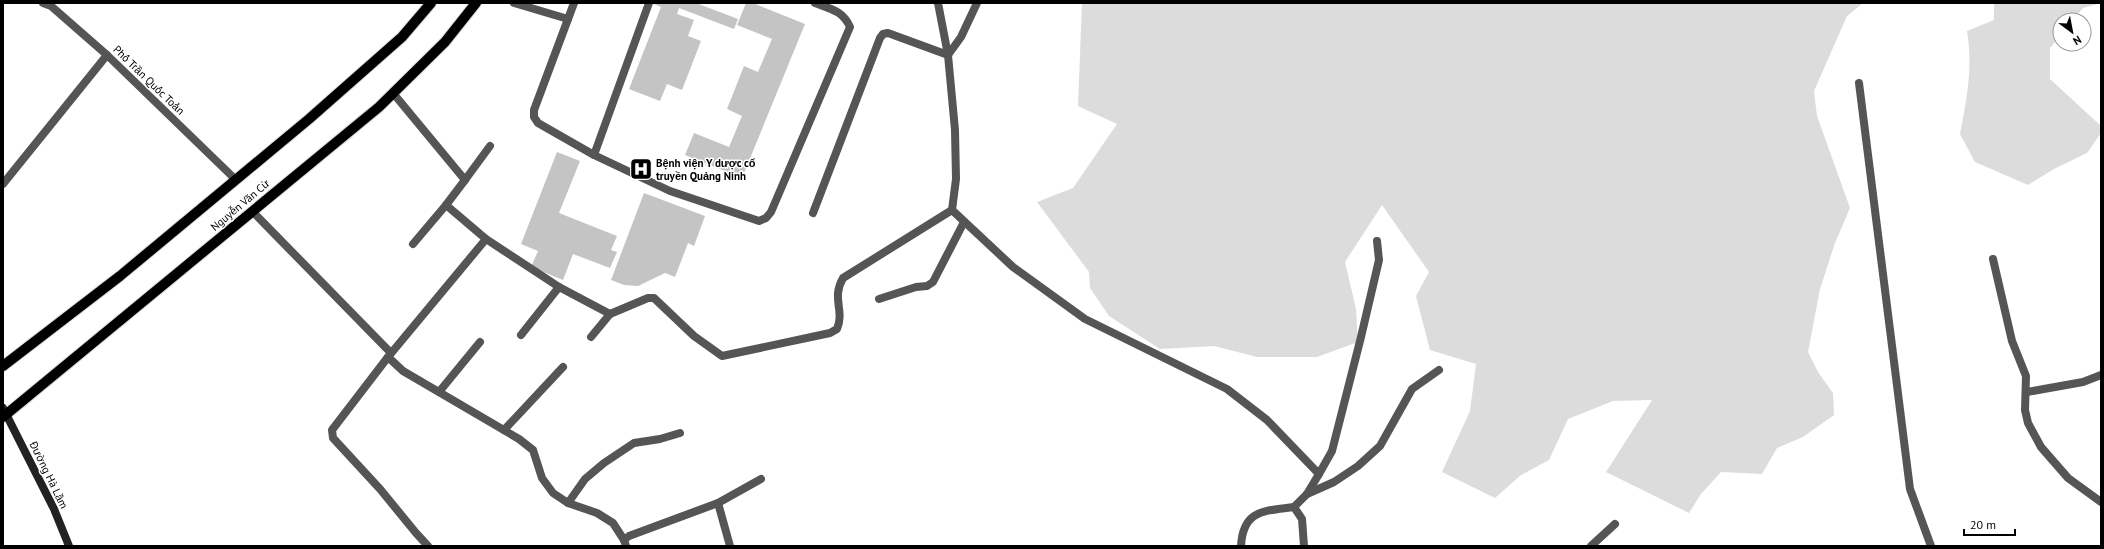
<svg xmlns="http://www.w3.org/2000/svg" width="2104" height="549" viewBox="0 0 2104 549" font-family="'PT Sans',sans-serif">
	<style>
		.green { fill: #dcdcdc }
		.building { fill: #c4c4c4 }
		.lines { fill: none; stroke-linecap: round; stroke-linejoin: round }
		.primary-casing { stroke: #dbdbdb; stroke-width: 12 }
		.lane { stroke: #555; stroke-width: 8 }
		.street { stroke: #555; stroke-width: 8 }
		.secondary { stroke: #222; stroke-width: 8 }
		.primary { stroke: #000; stroke-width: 10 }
		.labels { text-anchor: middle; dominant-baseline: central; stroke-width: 3; stroke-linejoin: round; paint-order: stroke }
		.street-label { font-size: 11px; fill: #000; stroke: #fff }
		.poi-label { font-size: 11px; font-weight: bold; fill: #000; stroke: #fff; text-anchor: start }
	</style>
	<rect width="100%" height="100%" fill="#fff"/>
	<g class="green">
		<path d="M1082,3H1863L1847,16L1814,91L1817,116L1850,208L1835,243L1820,289L1808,352L1818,372L1833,393L1834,415L1803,437L1777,448L1762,474L1721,472L1701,494L1689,513L1606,472L1652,400L1613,401L1568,419L1549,460L1521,475L1495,498L1442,472L1470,411L1476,364L1430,350L1416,296L1429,272L1382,205L1345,262L1356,309L1358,342L1317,357H1257L1214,346L1160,349L1109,316L1090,288L1089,272L1037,202L1073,188L1117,124L1078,106Z"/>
		<path d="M1994,3H2101L2083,8L2073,20H2060V36L2050,48V79L2101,126V133L2087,153L2054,169L2028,185L1975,162L1960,134C1967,99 1973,66 1967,31L1994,20Z"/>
	</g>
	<g class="building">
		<path d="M651,3H696L738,19L734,29L679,8L677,14L694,20L688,36L701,41L682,90L667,84L660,101L629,89L661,7Z"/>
		<path d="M746,3H753L805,24L742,178L685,155L694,133L729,147L742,116L727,109L744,66L758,72L772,39L737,25Z"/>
		<path d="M557,152L580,161L559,213L617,236L611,250L617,252L610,268L573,254L563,280L531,267L538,251L521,244Z"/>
		<path d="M644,193L705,216L694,246L688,243L675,277L665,273L638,286L624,285L611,280Z"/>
	</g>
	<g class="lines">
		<g class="primary-casing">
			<g id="primary">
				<path d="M3,366L120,276L309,119L402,37L431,3"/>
				<path d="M3,417L379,107L445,42L476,3"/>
			</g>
		</g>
		<g class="lane">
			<path d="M574,3L534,110V117L538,123L594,155L670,191L759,221L766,218L771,212L850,27C843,11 831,9 815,3"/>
			<path d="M594,155L649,3"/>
			<path d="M813,213L880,38L883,34L888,33L948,55"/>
		</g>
		<g class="street">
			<path d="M43,3L51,6L107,55L235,179"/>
			<path d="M514,3L568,19"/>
			<path d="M938,3L948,55L955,130L956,179L952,210L1013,267L1085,319L1227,389L1267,420L1319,474L1307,494L1294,507L1302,519L1304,546"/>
			<path d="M948,55L961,37L977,3"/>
			<path d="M1859,83L1910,489L1931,546"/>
			<path d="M393,93L465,180L446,205L486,239L559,287L610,314L648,298H654L694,336L722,356L830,333L837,329C845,310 831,299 843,278L952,210"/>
			<path d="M465,180L490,146"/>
			<path d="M3,184L107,55"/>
			<path d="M252,211L391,353"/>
			<path d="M413,244L446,205"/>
			<path d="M1993,259L2012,341L2026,376L2025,410L2028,423L2041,447L2068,478L2101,502"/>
			<path d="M879,299L916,287L927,286L933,282L964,222"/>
			<path d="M521,335L559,287"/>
			<path d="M591,337L610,314"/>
			<path d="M388,357L403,371L519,439L533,450L542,478L553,493L568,503L597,513L613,523L624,540"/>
			<path d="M439,392L480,342"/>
			<path d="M2027,392L2083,382L2101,375"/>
			<path d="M504,430L563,367"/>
			<path d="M1319,474L1332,451L1361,337L1379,260L1377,241"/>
			<path d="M1307,494L1334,482L1358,466L1380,446L1412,389L1439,370"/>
			<path d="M568,503L585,479L604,463L634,443L660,439L680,433"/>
			<path d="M718,503L730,546"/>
			<path d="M428,546L416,533L380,489L333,438L332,430L388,357L486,239"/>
			<path d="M626,546L624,540L629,536L718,503L761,479"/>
			<path d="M1241,546C1243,509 1265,511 1294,507"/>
			<path d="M1591,546L1615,524"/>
		</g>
		<path class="secondary" d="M3,408L54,509L69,546"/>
		<use href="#primary" class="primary"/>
	</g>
	<defs>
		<g id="hospital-square" transform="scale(1.15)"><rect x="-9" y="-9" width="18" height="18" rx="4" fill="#000" stroke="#fff"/><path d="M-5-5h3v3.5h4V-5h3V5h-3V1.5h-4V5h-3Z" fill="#fff"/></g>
	</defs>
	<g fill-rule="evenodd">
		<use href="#hospital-square" x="641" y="169"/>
	</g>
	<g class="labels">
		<g class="street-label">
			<text transform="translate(149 80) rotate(44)">Phố Trần Quốc Toản</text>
			<text transform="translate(240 205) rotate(-40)">Nguyễn Văn Cừ</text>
			<text transform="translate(49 475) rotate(64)">Đường Hà Lầm</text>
		</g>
		<g class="poi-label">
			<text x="656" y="163">Bệnh viện Y dược cổ<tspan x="656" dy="13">truyền Quảng Ninh</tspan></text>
		</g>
	</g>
	<rect width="2104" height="549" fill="none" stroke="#000000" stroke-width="8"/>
	<g transform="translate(2072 32) rotate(148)"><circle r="19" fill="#ffffff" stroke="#999999"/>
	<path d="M0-3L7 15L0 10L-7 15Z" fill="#000000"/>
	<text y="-6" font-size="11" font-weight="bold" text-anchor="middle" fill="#000000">N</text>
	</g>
	<path d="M1964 529v6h51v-6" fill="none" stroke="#000000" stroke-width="2"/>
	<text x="1970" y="529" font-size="12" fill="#000000" stroke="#ffffff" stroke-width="3" paint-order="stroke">20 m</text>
</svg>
